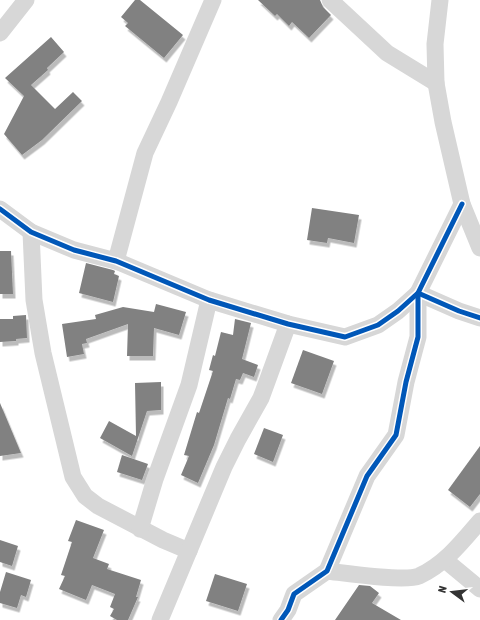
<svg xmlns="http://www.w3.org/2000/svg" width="480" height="620" viewBox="0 0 480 620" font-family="'Asap Condensed',sans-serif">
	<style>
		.building { fill: #818181; filter: url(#shadow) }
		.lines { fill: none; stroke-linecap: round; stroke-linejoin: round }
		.minor { stroke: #d7d7d7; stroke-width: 17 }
		.cycleway-casing { stroke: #fff; stroke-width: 8 }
		.cycleway { stroke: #0057b8; stroke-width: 5 }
	</style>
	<defs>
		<filter id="shadow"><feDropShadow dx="2.5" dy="4.5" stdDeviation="0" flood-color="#0004"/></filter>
	</defs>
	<rect width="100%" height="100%" fill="#fff"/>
	<g class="building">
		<path d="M135,0H140L183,35L164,58L125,26L128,23L121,17Z"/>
		<path d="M258,0H320L323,7L331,15L309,38L292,22L289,26L277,14L275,16Z"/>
		<path d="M51,37L64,52L47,68L48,70L31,85L55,109L73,92L82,101L42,140L22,155L4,134L24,96L5,78Z"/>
		<path d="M312,208L359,215L354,243L328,238L327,243L307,240Z"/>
		<path d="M0,251H11L13,294H0Z"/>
		<path d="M86,263L113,270L115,271L114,274L119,276L113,302L79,293Z"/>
		<path d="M156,304L186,312L179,335L154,328L153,356H127L128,324L86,339L87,343L82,344L84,354L67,357L62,324L96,319L95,315L123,307L154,312Z"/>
		<path d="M26,315L27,338L16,339V341L0,342V319H13V316Z"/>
		<path d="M235,319L251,323L242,359L258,365L254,377L243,373L240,380L236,379L230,399L228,398L214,445L198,483L181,475L189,456L184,455L197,412L199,413L213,371L209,370L213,355L215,356L221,332L233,335Z"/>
		<path d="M303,350L334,361L322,394L291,383Z"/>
		<path d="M161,382V410L147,411L132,456L100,438L109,421L136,436L135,383Z"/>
		<path d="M0,403L21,453L0,456Z"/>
		<path d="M264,428L283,435L273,462L254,454Z"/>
		<path d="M480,446V494L470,507L448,490Z"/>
		<path d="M122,455L148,464L142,480L117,472Z"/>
		<path d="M76,520L104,530L93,558L109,564L107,569L141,580L136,597H138L128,620H117L110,616L114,609L110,607L115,594L92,585L86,600L59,589L65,576L61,575L72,542L68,541Z"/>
		<path d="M0,540L18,546L12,566L0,562Z"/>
		<path d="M6,572L31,580L26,597L21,595L17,608L0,603V592Z"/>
		<path d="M215,574L247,584L238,611L206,601Z"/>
		<path d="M359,585L370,586L379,593L372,603L401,620H335Z"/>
	</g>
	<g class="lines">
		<g class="minor">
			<path d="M330,0L387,53L436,83"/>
			<path d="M440,0L435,44L436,83L443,122L462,204L480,248"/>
			<path d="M0,33L26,0"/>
			<path d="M0,209L31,232L74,250L116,261L209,300L288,324L345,337L378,325L398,311L418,293L459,311L480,318"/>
			<path d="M31,232L34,300L43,353L73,477L85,496L98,506L163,540L189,551"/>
			<path d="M116,261L145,153L169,102L213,0"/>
			<path d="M140,529L155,479L189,385L209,300"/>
			<path d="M445,560L480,589"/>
			<path d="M327,571C345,573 405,582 419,576C445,564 462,542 480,521"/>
			<path d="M160,620L224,467L238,439L261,398L288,324"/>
			<path d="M281,620L288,610L294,594L327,571L367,476L396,435L406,382L418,337V293L462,204"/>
		</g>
		<g class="cycleway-casing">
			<g id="cycleway">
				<path d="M0,209L31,232L74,250L116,261L209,300L288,324L345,337L378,325L398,311L418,293L459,311L480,318"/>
				<path d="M281,620L288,610L294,594L327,571L367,476L396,435L406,382L418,337V293L462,204"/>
			</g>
		</g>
		<use href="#cycleway" class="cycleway"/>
	</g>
	<g transform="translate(452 592) rotate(285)" stroke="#ffffff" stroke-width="3" paint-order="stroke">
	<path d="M0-3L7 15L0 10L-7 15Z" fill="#333333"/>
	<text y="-6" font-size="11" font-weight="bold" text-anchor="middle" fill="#333333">N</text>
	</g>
</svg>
